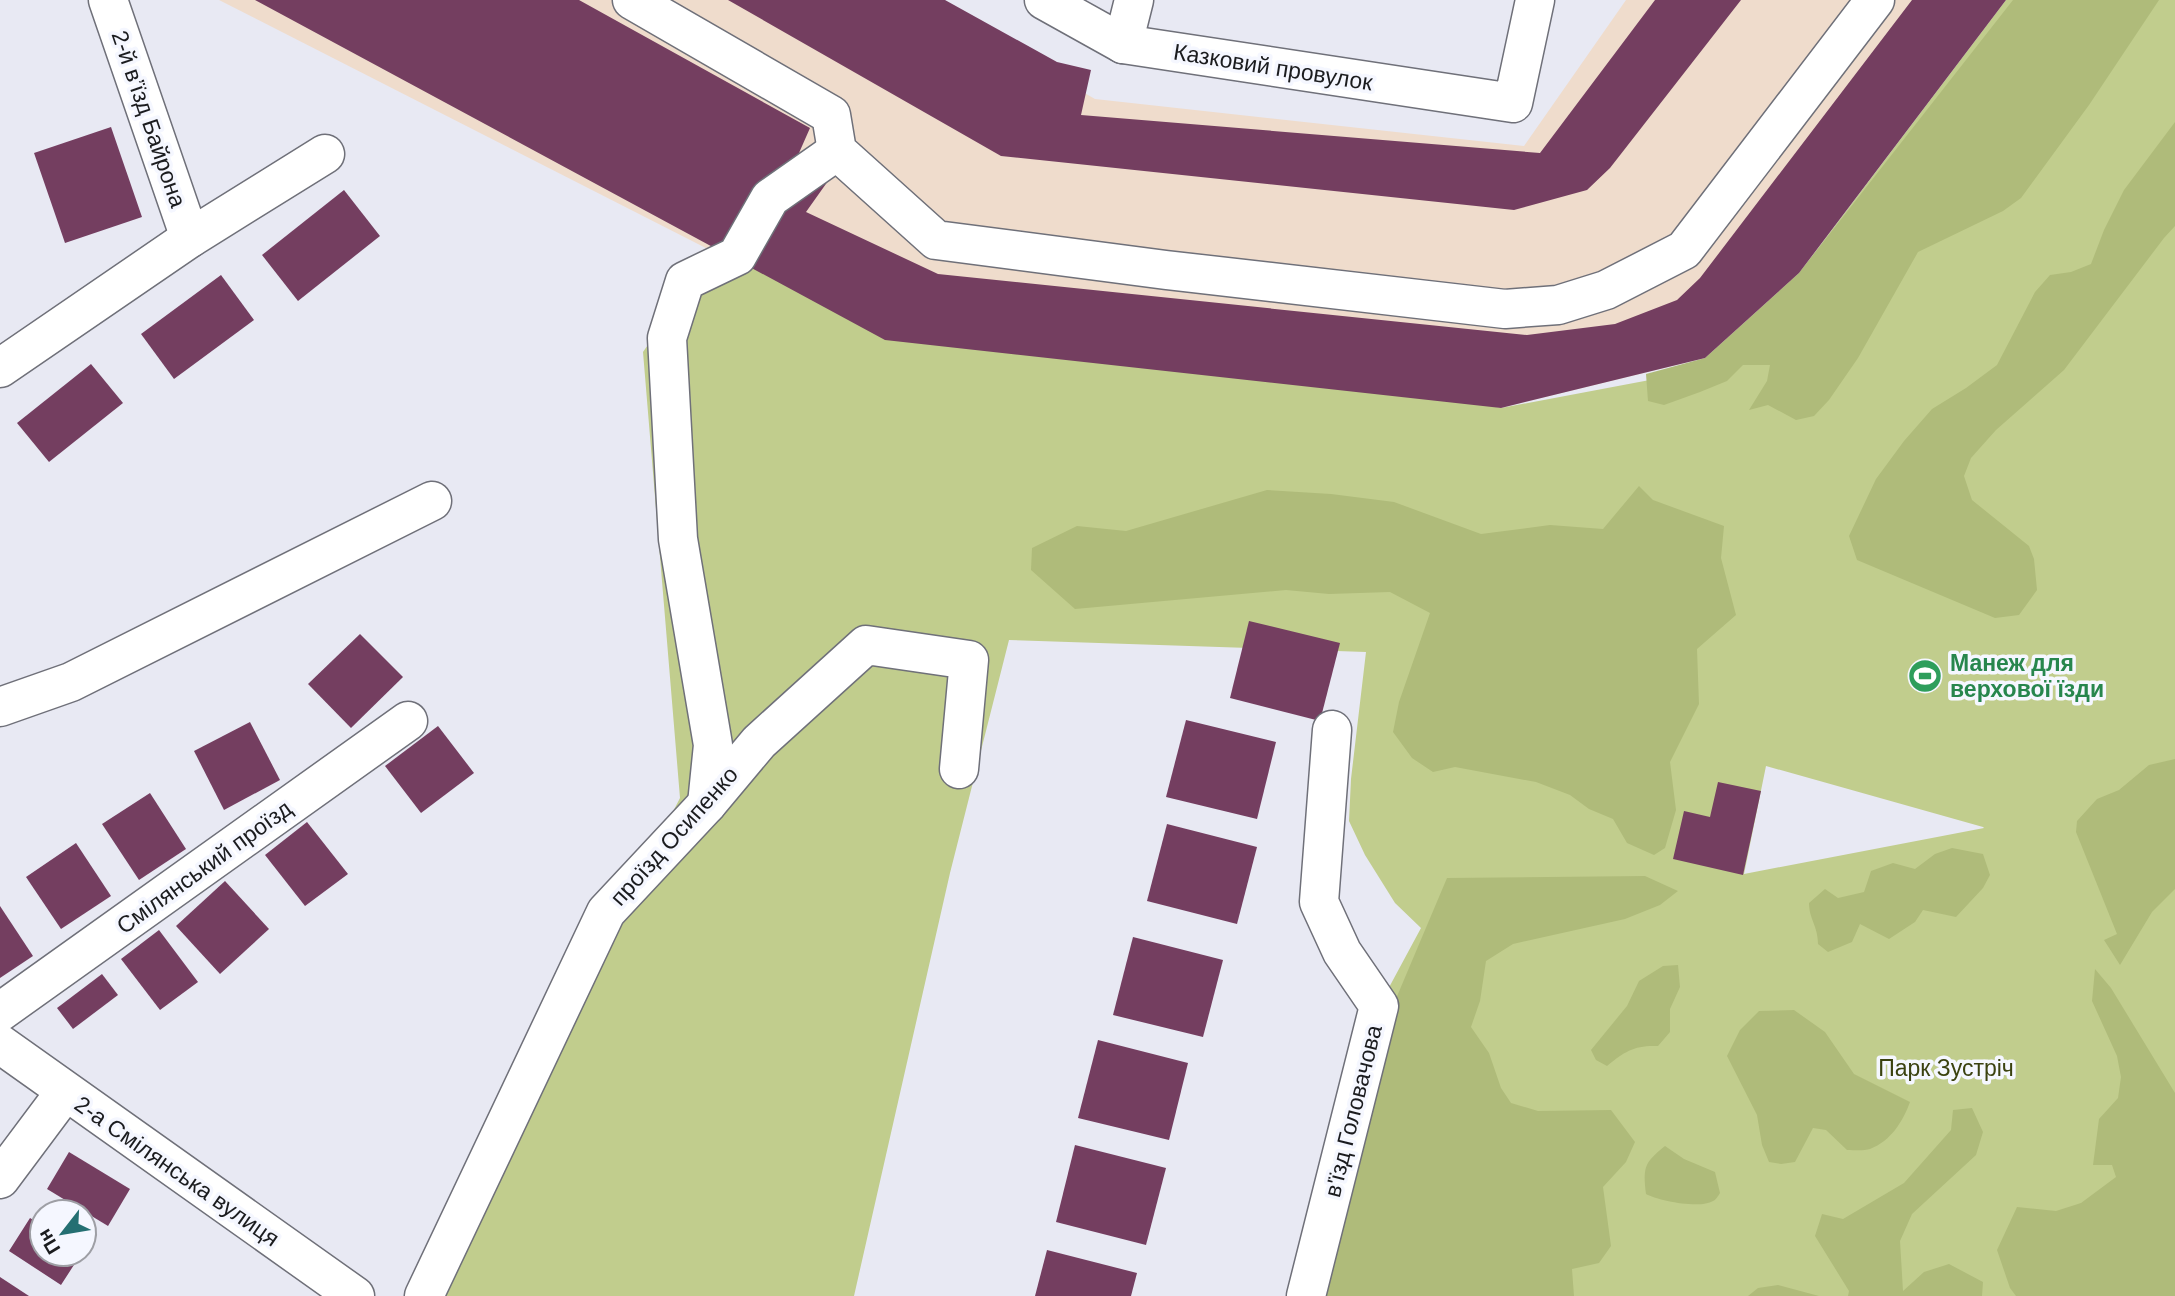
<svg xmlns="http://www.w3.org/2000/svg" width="2175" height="1296" viewBox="0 0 2175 1296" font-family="Arial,sans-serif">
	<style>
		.industrial { fill: #efdccc }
		.green { fill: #c1cd8d; fill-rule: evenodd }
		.forest { fill: #afbb7a }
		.building { fill: #743e60 }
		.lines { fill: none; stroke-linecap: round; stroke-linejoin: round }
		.minor-casing { stroke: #6f7079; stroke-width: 41 }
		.minor { stroke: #fff; stroke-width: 38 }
		.labels { text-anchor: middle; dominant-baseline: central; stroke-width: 7; stroke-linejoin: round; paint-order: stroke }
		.street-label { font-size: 23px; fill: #1b1c1f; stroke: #f5f7ff }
		.leisure-label { font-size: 23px; font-weight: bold; fill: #27864d; stroke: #f5f7ff; text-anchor: start }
		.park-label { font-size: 23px; fill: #3b4210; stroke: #f5f7ff }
	</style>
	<rect width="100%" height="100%" fill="#e8e9f3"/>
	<path class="industrial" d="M219,0H922L1095,99L1524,146L1626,0H2006L1797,275L1705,358L1501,408L857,325Z"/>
	<path class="green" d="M2006,0H2175V1296H1306L1379,1006L1421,928L1395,903L1365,855L1349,821L1351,779L1366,652L1009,640L950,873L854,1296H446L618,919L680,798L643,352L714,248L1501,408L1708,369L1753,334ZM1766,766L1983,827L1984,828L1744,874Z"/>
	<g class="forest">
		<path d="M2013,0H2159L2089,105L2021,198L2003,211L1918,252L1858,358L1829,400L1814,416L1796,420L1768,405L1749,410L1767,381L1770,365H1743L1727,381L1700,392L1664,405L1648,401L1646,374L1705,358L1799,273Z"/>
		<path d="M2175,122V226L2164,238L2064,370L1996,430L1971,458L1964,476L1972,500L2029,546L2034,559L2037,590L2019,615L1995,618L1857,560L1849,536L1876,479L1904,441L1932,409L1966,388L1997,365L2035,292L2050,275L2071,272L2091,264L2104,230L2124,190Z"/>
		<path d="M1639,486L1653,500L1724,526L1721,558L1736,615L1697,649L1699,704L1670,762L1676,810L1665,848L1654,855L1627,843L1613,819L1589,809L1570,795L1536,782L1455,767L1433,772L1412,758L1393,732L1399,702L1430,613L1390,592L1329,594L1286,590L1075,609L1031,570L1032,548L1077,526L1126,531L1267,490L1331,494L1394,502L1481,534L1550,525L1603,529Z"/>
		<path d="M2175,759V889L2152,912L2120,965L2104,940L2117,934L2076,832L2077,821L2097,799L2119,790L2149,765Z"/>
		<path d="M1952,848L1983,854L1990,875L1983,888L1956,917L1923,910L1915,922L1889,939L1860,924L1852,942L1828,952L1818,944C1818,926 1809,919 1809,903L1825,889L1838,898L1864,892L1871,871L1893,863L1915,869L1935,854Z"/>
		<path d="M1645,876L1678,891L1660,905L1625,919L1513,944L1486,961L1480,1001L1471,1027L1489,1053L1501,1088L1511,1103L1538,1111L1611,1110L1635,1142L1626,1162L1603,1187L1611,1246L1599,1263L1572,1269L1574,1296H1318L1387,1020L1447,878Z"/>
		<path d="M1678,965L1680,987L1670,1009V1032L1658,1046C1635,1045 1625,1051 1607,1066L1596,1060L1591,1050L1627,1006L1639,981L1663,966Z"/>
		<path d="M2095,969L2111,988L2175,1093V1296H2016L2010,1288L1997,1250L2017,1207L2056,1211L2081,1203L2116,1177L2112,1165H2093L2099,1119L2118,1098L2121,1077L2117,1056L2092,1001Z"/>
		<path d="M1794,1010L1825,1032L1854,1074L1910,1102C1903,1121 1891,1141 1870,1149C1864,1151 1854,1150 1847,1150L1826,1130L1813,1128L1795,1162L1781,1164L1769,1162L1762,1145L1757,1115L1727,1056L1740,1030L1759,1011Z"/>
		<path d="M1972,1108L1983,1132L1976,1155L1912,1214L1900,1241L1903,1291L1924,1272L1949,1264L1983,1282L1982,1296H1848L1849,1291L1815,1236L1822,1214L1843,1219L1904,1183L1951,1130L1953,1110Z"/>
		<path d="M1665,1146L1684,1159L1715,1172L1720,1193C1718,1196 1716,1200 1713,1201C1700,1209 1659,1201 1646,1194C1643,1167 1644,1163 1665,1146Z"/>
		<path d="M1778,1285L1819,1296H1748L1758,1288Z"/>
	</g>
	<g class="building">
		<path d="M255,0H579L810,128L795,162L828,181L806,212L938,274L1527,335L1615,324L1677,300L1700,278L1912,0H2006L1799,273L1705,358L1501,408L885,340Z"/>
		<path d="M728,0H945L1057,62L1091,70L1081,115L1540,153L1655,0H1741L1610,168L1587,190L1514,210L1001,156Z"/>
		<path d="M111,127L142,217L65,243L34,153Z"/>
		<path d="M344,190L380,236L298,301L262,255Z"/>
		<path d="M221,275L254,320L174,379L141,334Z"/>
		<path d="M91,364L123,403L49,462L17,423Z"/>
		<path d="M1249,621L1340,643L1320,721L1230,698Z"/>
		<path d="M360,634L403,677L351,728L308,684Z"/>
		<path d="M1186,720L1276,742L1257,819L1166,797Z"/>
		<path d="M250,722L280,780L224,810L194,751Z"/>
		<path d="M438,726L474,773L421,813L385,766Z"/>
		<path d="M1718,782L1761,791L1743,875L1673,859L1684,811L1710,817Z"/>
		<path d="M150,793L186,849L139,880L102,824Z"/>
		<path d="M307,822L348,874L305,906L265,855Z"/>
		<path d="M1167,824L1257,847L1237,924L1147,901Z"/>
		<path d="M76,843L111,896L61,929L26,877Z"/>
		<path d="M225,881L269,929L220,974L176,926Z"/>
		<path d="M0,906L33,956L0,978Z"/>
		<path d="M159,930L198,982L160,1010L121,959Z"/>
		<path d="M1133,937L1223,960L1203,1037L1113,1015Z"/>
		<path d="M102,974L118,995L73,1029L57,1008Z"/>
		<path d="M1098,1040L1188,1063L1169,1140L1078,1118Z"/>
		<path d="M1075,1145L1166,1168L1146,1245L1056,1222Z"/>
		<path d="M69,1152L130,1189L108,1226L47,1189Z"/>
		<path d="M30,1218L42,1225V1254H81L61,1285L9,1251Z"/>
		<path d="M1047,1250L1137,1273L1131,1296H1035Z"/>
		<path d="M0,1277L29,1296H0Z"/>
	</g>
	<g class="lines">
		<g class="minor-casing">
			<g id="minor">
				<path d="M108,0L190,238"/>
				<path d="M632,0L831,115L837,151L936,240L1166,270L1505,309L1558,305L1606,290L1684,250L1875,0"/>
				<path d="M1044,0L1123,44L1513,103L1535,0"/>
				<path d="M1123,44L1134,0"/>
				<path d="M0,368L190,238L325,154"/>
				<path d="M0,707L71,682L432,501"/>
				<path d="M707,804L713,745L678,539L667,338L685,281L737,256L770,198L837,151"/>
				<path d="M0,1012L408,721"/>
				<path d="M0,1044L355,1296"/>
				<path d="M0,1179L65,1092"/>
				<path d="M424,1296L606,912L707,804L759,742L866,645L969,660L959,769"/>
				<path d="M1306,1296L1379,1006L1342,952L1319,902L1332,730"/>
			</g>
		</g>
		<use href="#minor" class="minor"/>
	</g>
	<defs>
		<g id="stadium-disc" transform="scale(1.75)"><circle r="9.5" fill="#2e9e5b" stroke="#f5f7ff"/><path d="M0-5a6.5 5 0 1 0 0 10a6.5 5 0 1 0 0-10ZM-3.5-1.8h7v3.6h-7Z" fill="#fff"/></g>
	</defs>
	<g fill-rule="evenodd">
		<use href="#stadium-disc" x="1925" y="676"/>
	</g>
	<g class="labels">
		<g class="street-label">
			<text transform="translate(1273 67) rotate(9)">Казковий провулок</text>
			<text transform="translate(149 119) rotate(71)">2-й в’їзд Байрона</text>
			<text transform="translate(674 836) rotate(-48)">проїзд Осипенко</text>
			<text transform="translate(204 867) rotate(-36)">Смілянський проїзд</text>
			<text transform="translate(1353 1111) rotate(-76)">в'їзд Головачова</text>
			<text transform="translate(177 1171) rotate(35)">2-а Смілянська вулиця</text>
		</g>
		<g class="leisure-label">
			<text x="1950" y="663">Манеж для<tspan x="1950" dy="26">верхової їзди</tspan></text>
		</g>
		<g class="park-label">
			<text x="1946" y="1068">Парк Зустріч</text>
		</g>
	</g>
	<g transform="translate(63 1233) rotate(239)"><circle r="33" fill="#f5f7ff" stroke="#9e9fa5" stroke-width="2"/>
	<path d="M0-5L12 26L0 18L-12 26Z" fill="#246f72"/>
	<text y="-10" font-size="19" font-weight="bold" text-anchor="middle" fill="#1b1c1f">Пн</text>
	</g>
</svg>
